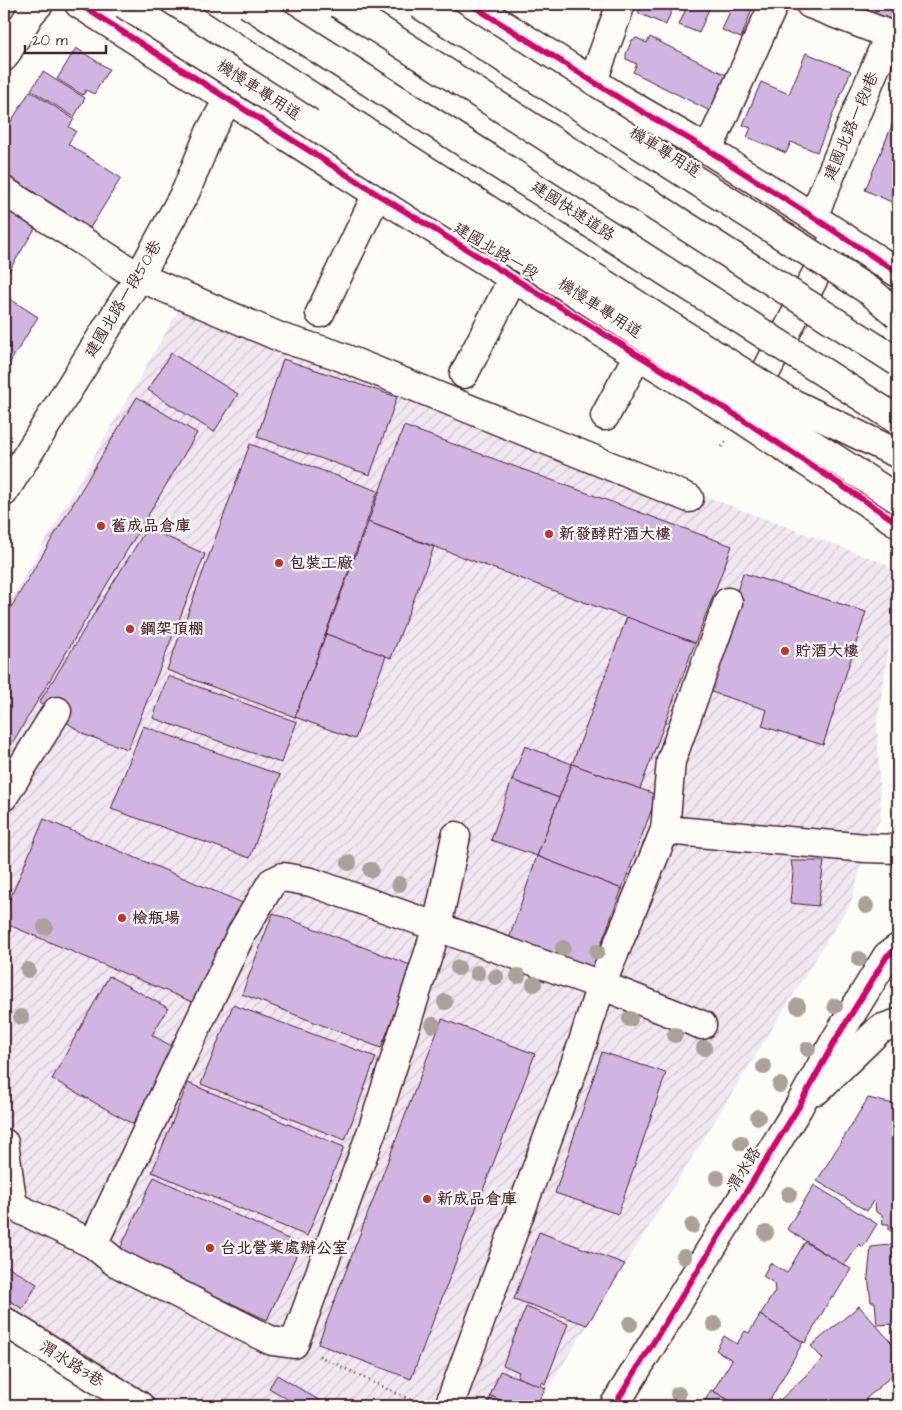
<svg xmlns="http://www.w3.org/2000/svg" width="902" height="1410" viewBox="0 0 902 1410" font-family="'Architects Daughter','LXGW WenKai TC',sans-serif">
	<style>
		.industrial { fill: url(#industrial-furrows) }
		.building { fill: #d0b5e3; stroke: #4a1f2b }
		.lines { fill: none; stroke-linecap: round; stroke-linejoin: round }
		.minor-casing { stroke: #4a1f2b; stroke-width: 31 }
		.highway-casing { stroke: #4a1f2b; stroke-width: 31 }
		.path { stroke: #4a1f2b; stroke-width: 3; stroke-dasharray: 1 4; stroke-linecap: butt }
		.minor { stroke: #fdfcf7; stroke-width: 28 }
		.highway { stroke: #fdfcf7; stroke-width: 28 }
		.minor-bridge-casing { stroke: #4a1f2b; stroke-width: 31; stroke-linecap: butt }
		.highway-bridge-casing { stroke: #4a1f2b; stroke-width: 31; stroke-linecap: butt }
		.minor-bridge { stroke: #fdfcf7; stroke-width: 28 }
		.highway-bridge { stroke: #fdfcf7; stroke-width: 28 }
		.cycleway-casing { stroke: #fdfcf7; stroke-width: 9 }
		.cycleway { stroke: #d6006c; stroke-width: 6 }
		.tree { fill: #aaa29a }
		.poi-dot { fill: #c8321e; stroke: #fdfcf7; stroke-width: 2 }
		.labels { text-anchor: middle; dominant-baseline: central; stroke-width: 4.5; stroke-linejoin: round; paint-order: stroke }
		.street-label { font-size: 16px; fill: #4a1f2b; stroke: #fdfcf7 }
		.poi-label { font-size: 16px; font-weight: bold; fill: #4a1f2b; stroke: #fdfcf7; text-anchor: start }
	</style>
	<defs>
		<pattern id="industrial-furrows" width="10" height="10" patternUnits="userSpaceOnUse" patternTransform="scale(1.25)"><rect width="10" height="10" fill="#f0e7f1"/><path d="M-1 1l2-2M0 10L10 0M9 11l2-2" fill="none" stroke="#cfc6cf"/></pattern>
	</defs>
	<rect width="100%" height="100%" fill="#fdfcf7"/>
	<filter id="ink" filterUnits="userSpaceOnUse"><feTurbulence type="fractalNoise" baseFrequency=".02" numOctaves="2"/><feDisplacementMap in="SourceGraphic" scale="10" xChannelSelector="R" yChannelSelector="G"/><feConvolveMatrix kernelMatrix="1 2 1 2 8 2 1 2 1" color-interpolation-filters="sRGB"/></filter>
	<g filter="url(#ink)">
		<path class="industrial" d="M184,301L886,564L898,584L877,724L881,818L866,848L851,902L537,1406H166L4,1308V612Z"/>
		<g class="building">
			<path d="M642,4H674L666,25L638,13Z"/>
			<path d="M688,4H711L699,33L679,25Z"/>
			<path d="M733,4H754L741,38L722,30Z"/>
			<path d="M862,4H898V22L861,8Z"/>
			<path d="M650,37L728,76L710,111L633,72L637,64L626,59V54L632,40L637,38L647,43Z"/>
			<path d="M76,48L109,69L94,94L86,90L83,95L57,79Z"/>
			<path d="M806,53L851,71L817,152L791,142L786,153L747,137L751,128L743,125L761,82L789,94Z"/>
			<path d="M43,72L85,98L74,117L31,90Z"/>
			<path d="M30,91L74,119L69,127L76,131L68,144L121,178L90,228L4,173V133Z"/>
			<path d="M898,111V205L865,190Z"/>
			<path d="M4,207L36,227L4,279Z"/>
			<path d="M4,295L38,317L4,372Z"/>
			<path d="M171,353L238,394L214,432L148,390Z"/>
			<path d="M283,359L397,397L370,475L257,437Z"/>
			<path d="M137,397L197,433L4,757V619Z"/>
			<path d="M404,426L732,546L695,643L368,522Z"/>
			<path d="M250,444L378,491L295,717L167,670Z"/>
			<path d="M368,522L434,547L391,658L326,634Z"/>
			<path d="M147,528L205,554L128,749L85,735L39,703Z"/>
			<path d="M743,573L866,612L823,745L762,726L767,710L705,690Z"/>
			<path d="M627,617L695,643L640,789L572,764Z"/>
			<path d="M326,634L386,656L355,739L295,717Z"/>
			<path d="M168,676L297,722L281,763L153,718Z"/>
			<path d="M143,726L280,775L250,858L111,809Z"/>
			<path d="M525,746L572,764L559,798L512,780Z"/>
			<path d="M572,764L657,795L622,889L537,856Z"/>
			<path d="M512,780L559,798L537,856L491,840Z"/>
			<path d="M44,819L245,904L202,1006L4,923V913Z"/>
			<path d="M537,856L622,889L592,968L509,939Z"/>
			<path d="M791,861H824L818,906L790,903L793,872Z"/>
			<path d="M273,913L413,966L381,1048L242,994Z"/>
			<path d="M109,976L168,1008L152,1035L175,1048L133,1124L52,1079Z"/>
			<path d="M233,1005L376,1057L345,1140L201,1084Z"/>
			<path d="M442,1019L535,1054L411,1379L318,1344Z"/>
			<path d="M602,1052L666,1073L618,1214L555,1193Z"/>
			<path d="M188,1083L344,1147L307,1236L152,1172Z"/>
			<path d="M868,1098L898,1105V1234L889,1230V1224H883L882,1215L876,1212L875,1203L873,1201L867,1211L817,1181Z"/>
			<path d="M154,1177L301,1245L267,1320L119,1251Z"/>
			<path d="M814,1185L877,1224L863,1247L859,1244L847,1262L846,1261L843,1265L787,1229Z"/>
			<path d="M539,1232L625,1264L587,1325L514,1299Z"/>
			<path d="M805,1242L851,1269L834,1297L832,1296L805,1343L760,1315L775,1291L774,1283L763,1276L770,1263L787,1273Z"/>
			<path d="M898,1244V1349L894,1324L877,1325L875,1302H871L868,1276L871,1247Z"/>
			<path d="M4,1264L37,1284L23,1309L4,1297Z"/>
			<path d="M859,1306L898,1350V1370L858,1406H782L778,1402L823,1359L811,1346Z"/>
			<path d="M526,1307L568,1324L545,1384L542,1382L540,1386L517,1377L519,1372L503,1365Z"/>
			<path d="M760,1315L803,1342L770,1400L768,1399L763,1406H739L713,1391L732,1360L716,1350L724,1336L737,1344L745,1331L749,1333Z"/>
			<path d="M500,1371L546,1388L535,1406H515L490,1396Z"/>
			<path d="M277,1375L322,1402L319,1406H299L269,1388Z"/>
			<path d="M711,1390L713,1391L739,1406H702Z"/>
			<path d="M491,1396L509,1404L508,1406H487Z"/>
		</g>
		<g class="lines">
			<g class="minor-casing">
				<g id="minor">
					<path d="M79,4L377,194L742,419L898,523"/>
					<path d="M470,4L624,101L708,150L813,217L898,273"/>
					<path d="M810,4L898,38"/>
					<path d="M4,57L30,14L39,4"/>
					<path d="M593,81L621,4"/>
					<path d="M708,150L774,4"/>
					<path d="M4,191L139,277L282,338L334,354L689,498"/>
					<path d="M813,217L889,35"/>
					<path d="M320,313L377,194"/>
					<path d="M464,374L513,278"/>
					<path d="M750,403L833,241"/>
					<path d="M605,416L638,355"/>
					<path d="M4,492L139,277L186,191L210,132L229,98"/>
					<path d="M4,796L57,711"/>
					<path d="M665,830L866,848L898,849"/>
					<path d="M817,1090L880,1029L898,1023"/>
					<path d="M4,1143L13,1206L93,1244L115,1262L272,1341L294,1344L374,1125L437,927L456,836"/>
					<path d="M93,1244L241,934L272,882L283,877L311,882L601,985L702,1025"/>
					<path d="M4,1321L140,1406"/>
					<path d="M449,1406L582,1045L601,985L665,830L671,761L728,602"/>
					<path d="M614,1406L798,1108L836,1039L887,956L898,948"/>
				</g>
			</g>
			<g class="highway-casing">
				<path id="highway" d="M168,4L332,110"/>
			</g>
			<g class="path">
				<path d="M722,447L727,440"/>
				<path d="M319,1356L421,1405"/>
			</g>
			<use href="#minor" class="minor"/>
			<use href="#highway" class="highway"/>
			<g class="minor-bridge-casing">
				<path id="minor-bridge" d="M124,4L898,499"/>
			</g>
			<g class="highway-bridge-casing">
				<g id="highway-bridge">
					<path d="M248,4L898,420"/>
					<path d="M339,4L898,362"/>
					<path d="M419,4L871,292L898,315"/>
					<path d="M332,110L786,400L898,454"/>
				</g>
			</g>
			<use href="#minor-bridge" class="minor-bridge"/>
			<use href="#highway-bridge" class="highway-bridge"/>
			<g class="cycleway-casing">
				<g id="cycleway">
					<path d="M79,4L377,194L742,419L898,523"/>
					<path d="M470,4L624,101L708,150L813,217L898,273"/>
					<path d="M614,1406L798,1108L836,1039L887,956L898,948"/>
				</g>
			</g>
			<use href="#cycleway" class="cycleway"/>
		</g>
		<g class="tree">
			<circle cx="349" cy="863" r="8"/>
			<circle cx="371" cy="870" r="8"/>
			<circle cx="399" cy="884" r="8"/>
			<circle cx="866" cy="906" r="8"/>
			<circle cx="45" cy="927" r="8"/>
			<circle cx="563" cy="948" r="8"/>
			<circle cx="597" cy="952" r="8"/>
			<circle cx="859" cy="959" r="8"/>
			<circle cx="458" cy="968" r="8"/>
			<circle cx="28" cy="970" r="8"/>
			<circle cx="477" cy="973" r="8"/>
			<circle cx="518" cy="976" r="8"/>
			<circle cx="496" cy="977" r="8"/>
			<circle cx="534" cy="984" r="8"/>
			<circle cx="445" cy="1002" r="8"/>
			<circle cx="798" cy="1006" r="8"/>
			<circle cx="835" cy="1006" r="8"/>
			<circle cx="21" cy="1017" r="8"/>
			<circle cx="630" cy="1019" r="8"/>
			<circle cx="433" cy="1025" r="8"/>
			<circle cx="675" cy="1035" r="8"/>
			<circle cx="704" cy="1048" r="8"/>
			<circle cx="808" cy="1049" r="8"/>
			<circle cx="764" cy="1067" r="8"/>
			<circle cx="780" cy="1085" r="8"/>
			<circle cx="758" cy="1117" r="8"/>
			<circle cx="741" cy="1143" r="8"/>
			<circle cx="717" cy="1178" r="8"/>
			<circle cx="789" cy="1194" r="8"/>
			<circle cx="692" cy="1226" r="8"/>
			<circle cx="766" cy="1233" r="8"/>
			<circle cx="684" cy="1257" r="8"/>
			<circle cx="630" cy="1324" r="8"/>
			<circle cx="714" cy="1324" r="8"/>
			<circle cx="678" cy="1394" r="8"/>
		</g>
	</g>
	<g class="poi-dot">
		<circle cx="101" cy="526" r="5"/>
		<circle cx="549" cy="534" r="5"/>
		<circle cx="279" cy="563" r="5"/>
		<circle cx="130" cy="629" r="5"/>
		<circle cx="785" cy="651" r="5"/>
		<circle cx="122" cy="918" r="5"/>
		<circle cx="427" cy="1199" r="5"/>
		<circle cx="210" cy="1248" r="5"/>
	</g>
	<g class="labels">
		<g class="street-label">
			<text transform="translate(259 90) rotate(33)">機慢車專用道</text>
			<text transform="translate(851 126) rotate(-67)">建國北路一段11巷</text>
			<text transform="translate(665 152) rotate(32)">機車專用道</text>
			<text transform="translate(573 211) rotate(33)">建國快速道路</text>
			<text transform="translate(496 251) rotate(31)">建國北路一段</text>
			<text transform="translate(123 299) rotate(-59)">建國北路一段50巷</text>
			<text transform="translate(600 308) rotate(33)">機慢車專用道</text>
			<text transform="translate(744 1169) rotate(-58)">渭水路</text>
			<text transform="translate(72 1364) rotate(32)">渭水路3巷</text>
		</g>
		<g class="poi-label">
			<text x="111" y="526">舊成品倉庫</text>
			<text x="559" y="534">新發酵貯酒大樓</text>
			<text x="289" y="563">包裝工廠</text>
			<text x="140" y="629">鋼架頂棚</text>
			<text x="795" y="651">貯酒大樓</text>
			<text x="132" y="918">檢瓶場</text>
			<text x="437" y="1199">新成品倉庫</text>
			<text x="220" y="1248">台北營業處辦公室</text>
		</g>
	</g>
	<rect width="902" height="1410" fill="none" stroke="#fdfcf7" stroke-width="20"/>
	<rect x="10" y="10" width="882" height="1390" fill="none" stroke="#4a1f2b" stroke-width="2" filter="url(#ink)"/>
	<path d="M25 45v8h81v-8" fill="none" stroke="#4a1f2b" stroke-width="2.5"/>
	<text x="32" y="45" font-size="15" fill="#4a1f2b" stroke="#fdfcf7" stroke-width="4" paint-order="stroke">20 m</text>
</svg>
